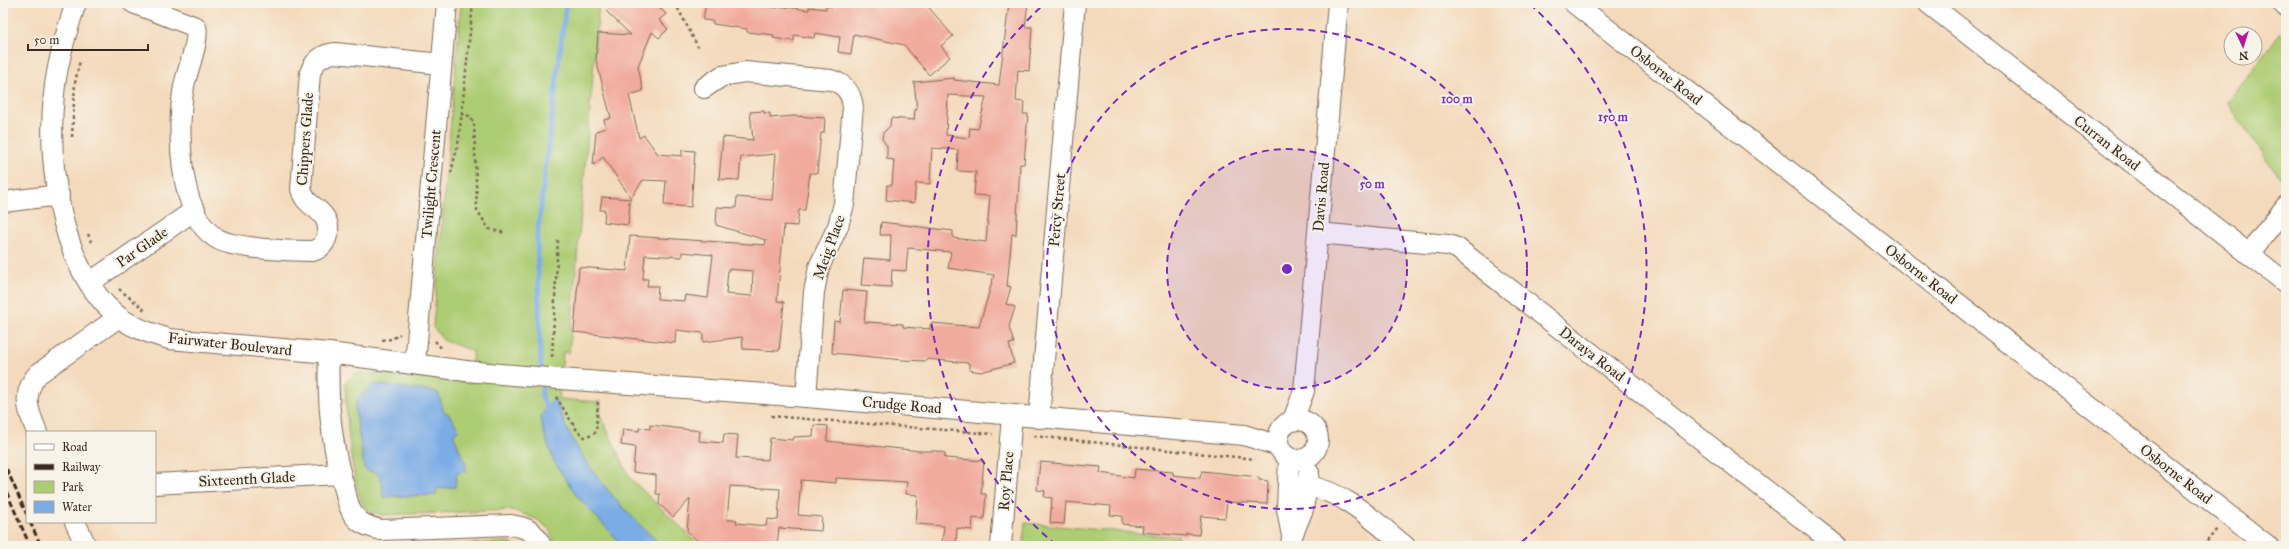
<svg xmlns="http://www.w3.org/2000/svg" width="2289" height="549" viewBox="0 0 2289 549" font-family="'IM FELL Great Primer',serif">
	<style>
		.green { fill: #adcd75; stroke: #747c4a }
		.water { fill: #7bace6; stroke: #5b6b82 }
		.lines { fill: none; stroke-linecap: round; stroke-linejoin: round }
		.stream { stroke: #7bace6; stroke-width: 5 }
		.building { fill: #f1ab9d; fill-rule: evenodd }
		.minor-casing { stroke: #7c6855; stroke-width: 22 }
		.path { stroke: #7c6855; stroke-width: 2.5; stroke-dasharray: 3 3; stroke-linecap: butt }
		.minor { stroke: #fff; stroke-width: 20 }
		.rail { stroke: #3b2a1e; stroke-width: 3; stroke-dasharray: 6 3; stroke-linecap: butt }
		.minor-bridge-casing { stroke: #7c6855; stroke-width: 22; stroke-linecap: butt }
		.minor-bridge { stroke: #fff; stroke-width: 20 }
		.ring { fill: none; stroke: #7b2cbf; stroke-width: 2; stroke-dasharray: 7 5 }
		.labels { text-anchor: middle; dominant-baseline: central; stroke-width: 4; stroke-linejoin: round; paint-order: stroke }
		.street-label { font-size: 15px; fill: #3b2a1e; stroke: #f7f3e8 }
		.centre { fill: #7b2cbf; stroke: #f7f3e8; stroke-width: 2 }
		.ring-label { font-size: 12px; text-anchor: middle; font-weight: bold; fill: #7b2cbf; stroke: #f7f3e8; stroke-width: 4; stroke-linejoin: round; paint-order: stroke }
	</style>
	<rect width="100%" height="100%" fill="#f7f3e8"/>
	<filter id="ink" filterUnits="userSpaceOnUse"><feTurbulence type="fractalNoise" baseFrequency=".025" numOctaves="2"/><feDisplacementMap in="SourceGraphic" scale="8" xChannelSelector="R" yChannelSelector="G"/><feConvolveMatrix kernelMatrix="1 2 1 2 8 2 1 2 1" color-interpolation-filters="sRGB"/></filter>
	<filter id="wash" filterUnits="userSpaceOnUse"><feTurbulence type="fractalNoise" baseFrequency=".012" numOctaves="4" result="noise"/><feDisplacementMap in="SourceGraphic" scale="16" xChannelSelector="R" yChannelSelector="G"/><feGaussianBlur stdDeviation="0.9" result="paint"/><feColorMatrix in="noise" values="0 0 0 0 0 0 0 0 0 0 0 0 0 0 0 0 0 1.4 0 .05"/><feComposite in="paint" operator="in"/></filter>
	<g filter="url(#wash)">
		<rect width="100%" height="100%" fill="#f4dabc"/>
		<g class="green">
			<path d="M461,3H599L569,353L563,352L559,399L601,402L600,415L630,478L700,546H556L549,529L538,520L513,510L382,515C378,514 371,512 367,510C351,495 346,407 345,383L355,373H396L470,383L473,351L443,340L433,327Z"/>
			<path d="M2281,33L2286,38V179L2283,183L2227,102Z"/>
			<path d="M1025,523L1179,537V546H1023Z"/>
			<path d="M509,542L514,546H427Z"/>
		</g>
		<g class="water">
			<path d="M374,384L438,392L444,413H448L459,430L453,434L466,465V472L457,473L455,487L436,489V495L383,497C382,490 383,477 376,473C371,471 368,473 364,468L355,408L358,398Z"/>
			<path d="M554,398C560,408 562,419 567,429C590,474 626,513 662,546H623L577,496L554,462L542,427L541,416Z"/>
		</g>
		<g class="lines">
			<g class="stream">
				<path d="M541,374L537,237L566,3"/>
				<path d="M542,382V397L549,413"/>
			</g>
		</g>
		<g id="blocks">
			<g class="building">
				<path d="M615,3H655L666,14L659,20L668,29L659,38L652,32L638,66L643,91L629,95L639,138L644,135L658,154L682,156V150L695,151L691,207L664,205L666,181L643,180L631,198L603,157L593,165L596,131L606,128L604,120L611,118L596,60L598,33L631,35L606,11Z"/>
				<path d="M706,3H750V5L778,8V6L809,10V7L826,9V6L837,7L838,3H925L953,36L941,46L950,57L929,75L904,45L854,34L851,54L838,52L840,37L815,33L814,38L794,35V41L773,38L774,35L747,32V29L713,24V21L703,20Z"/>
				<path d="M1009,3H1028L1025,27H1032L1029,71L1018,70L1016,101L1024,102L1023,114H1028L1024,164H1020L1016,235L1012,234L1007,286L1011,287L1006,304L1015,307L1009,327L1014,343L1009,344L1014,363L981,372L969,370V363L926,359L925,361L903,360L832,353L834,321L840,322L843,290L867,292L864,322L903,324V327L930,329L931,323L979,327L994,275L948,268L951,252L908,248L906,271L892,270L891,287L861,285L864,258L890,260L891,235H880L881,222L953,231V238L986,242L990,196L974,195L976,172L957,171L958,150L932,148L930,184L916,183L914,203L886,200L887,185H892L894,160L887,159V146L882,139L883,133L890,126L891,118L914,120L915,110H917L914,82L954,78V80L999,85ZM948,95L986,97L978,129L970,128L969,138L946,135Z"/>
				<path d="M764,111V113H770V118L794,116L825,118L824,133H821L817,173H810L805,210H799L797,226L784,225L777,301L784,302L779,351L743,349L742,337L703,342V333L676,330L675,343L574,332L579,267L627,271L630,236L765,245L766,240L716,225L717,207L736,208L737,197L772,200L776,154L741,157L739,180L719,179L723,137L753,140L750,112ZM682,252L713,255L708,298L685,295L684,301L657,299L658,286H647L648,279H643L645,255L682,257ZM728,269L753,271L752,296L726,294Z"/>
				<path d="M602,197L631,199L628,203H630L628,225L604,222L605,210H600Z"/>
				<path d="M650,425L700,431L699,441L723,443L724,434L738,435L736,458L768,460L770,438L793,440L794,437L813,436L814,425L828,426L827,441L920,451H936L945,453V458L984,461L981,494H986L984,519L973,518L972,530L957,528L956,544L942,542L944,526L916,524L918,495L906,494L907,482L836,478V483L801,480L798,515L822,517L821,531L779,528L777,546H703L687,531L690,499L673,517L659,504L660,494H656V475L633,472L635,447L621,445L623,429L639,431V428L650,429ZM730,486L780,489L778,520L767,519L766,526L736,523L737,520H727Z"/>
				<path d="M1040,462L1101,467L1100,473L1134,478L1135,469L1173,472V475L1200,478L1202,471L1259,477V480L1268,481L1267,504L1227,502L1225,518L1201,516L1199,535L1186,534V536L1142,532L1143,526L1122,524V516L1110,515L1111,506L1066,502L1064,524L1050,523L1052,498L1044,497L1045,491L1037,490Z"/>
			</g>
		</g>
	</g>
	<g filter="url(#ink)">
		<use href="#blocks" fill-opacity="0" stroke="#7c6855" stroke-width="1"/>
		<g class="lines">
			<g class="minor-casing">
				<g id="minor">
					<path d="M76,3C66,32 57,63 54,94C47,164 60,271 119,317C133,328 152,334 169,339L329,353L466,371"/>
					<path d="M133,3L196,27C200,39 187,71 184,86C177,125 177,214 216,238C233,249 290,251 312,251C326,248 332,230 325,218C317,205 306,207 301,189L310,73C314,61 323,54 335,53L441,64"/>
					<path d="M1574,3L2268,546"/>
					<path d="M1928,3L2286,283"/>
					<path d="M2282,3L2286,7"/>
					<path d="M704,88L722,76L745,72L831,80C845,84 851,92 853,107L844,204L838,226L819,267L814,292L806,397"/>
					<path d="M3,202L59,195"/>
					<path d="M1318,233L1448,245L1457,248L1837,546"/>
					<path d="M2249,254L2286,206"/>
					<path d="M89,283L195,210"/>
					<path d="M329,353C327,400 331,446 345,490C347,498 348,507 353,514C359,524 370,527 381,530L510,525C526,527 535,531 541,546"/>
					<path d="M415,364L447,3"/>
					<path d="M560,379L806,397L1244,435L1279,446"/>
					<path d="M1039,418L1075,3"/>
					<circle cx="1298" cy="440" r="20"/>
					<path d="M1293,420L1304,391L1338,3"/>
					<path d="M37,432C28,411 21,394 38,374L119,317"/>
					<path d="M1289,458L1287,509L1292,536L1291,546"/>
					<path d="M155,484L340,474"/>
					<path d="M1307,486C1346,492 1375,522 1405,546"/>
					<path d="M75,522L86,546"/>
					<path d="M1292,536L1303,509L1309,473"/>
					<path d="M1001,546L1012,416"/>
				</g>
			</g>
			<g class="path">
				<path d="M675,3L698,47"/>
				<path d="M461,114L469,116L474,123L477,210L489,229L505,233"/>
				<path d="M72,137L75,83L80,60"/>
				<path d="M451,173L459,139L473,3"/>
				<path d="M88,234L92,244"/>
				<path d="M119,289L146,311"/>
				<path d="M382,340L392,339L400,334"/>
				<path d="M435,341L442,349"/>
				<path d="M552,357L558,239"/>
				<path d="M556,397L578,432L586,438L596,432L598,399"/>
				<path d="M771,416L993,434"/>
				<path d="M1034,436L1255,459"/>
				<path d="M2203,546L2217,529"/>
			</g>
			<use href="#minor" class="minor"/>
			<g class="rail">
				<path d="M3,461L27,515"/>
				<path d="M3,484L30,546"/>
				<path d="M30,522L41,546"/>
			</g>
			<g class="minor-bridge-casing">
				<path id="minor-bridge" d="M466,371L560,379"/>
			</g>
			<use href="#minor-bridge" class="minor-bridge"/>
		</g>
	</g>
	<circle cx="1287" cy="269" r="120" fill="#7b2cbf" fill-opacity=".12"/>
	<g class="ring">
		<circle cx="1287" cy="269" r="120"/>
		<circle cx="1287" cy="269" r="240"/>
		<path d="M1056 545A360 360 0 0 1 1044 4M1530 4A360 360 0 0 1 1518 545"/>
	</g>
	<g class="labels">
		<g class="street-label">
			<text transform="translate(1666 75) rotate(38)">Osborne Road</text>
			<text transform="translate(305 139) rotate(-86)">Chippers Glade</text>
			<text transform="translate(2107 143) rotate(38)">Curran Road</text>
			<text transform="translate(431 184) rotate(-85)">Twilight Crescent</text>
			<text transform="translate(1321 197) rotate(-85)">Davis Road</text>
			<text transform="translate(1057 210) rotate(-85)">Percy Street</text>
			<text transform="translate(142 247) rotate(-35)">Par Glade</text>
			<text transform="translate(829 247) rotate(-70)">Meig Place</text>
			<text transform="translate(1921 274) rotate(38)">Osborne Road</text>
			<text transform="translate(230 344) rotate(6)">Fairwater Boulevard</text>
			<text transform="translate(1592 354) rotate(38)">Daraya Road</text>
			<text transform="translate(902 405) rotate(5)">Crudge Road</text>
			<text transform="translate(2176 474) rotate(38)">Osborne Road</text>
			<text transform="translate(247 479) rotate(-3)">Sixteenth Glade</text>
			<text transform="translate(1006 481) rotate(-85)">Roy Place</text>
		</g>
	</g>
	<circle cx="1287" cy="269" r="6" class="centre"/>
	<g class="ring-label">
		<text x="1457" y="103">100 m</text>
		<text x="1613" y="121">150 m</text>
		<text x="1372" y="188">50 m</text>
	</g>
	<rect width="2289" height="549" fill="none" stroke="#f7f3e8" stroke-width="16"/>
	<rect x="26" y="431" width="130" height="92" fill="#f7f3e8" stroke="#aca397"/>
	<rect x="34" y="444" width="20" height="6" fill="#ffffff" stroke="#aca397"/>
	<text x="62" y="451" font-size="12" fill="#3b2a1e">Road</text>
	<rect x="34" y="464" width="20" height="6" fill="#3b2a1e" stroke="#aca397"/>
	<text x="62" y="471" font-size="12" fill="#3b2a1e">Railway</text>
	<rect x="34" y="481" width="20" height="12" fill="#adcd75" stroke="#aca397"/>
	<text x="62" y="491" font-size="12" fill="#3b2a1e">Park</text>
	<rect x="34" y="501" width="20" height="12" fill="#7bace6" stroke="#aca397"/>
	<text x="62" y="511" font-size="12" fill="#3b2a1e">Water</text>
	<g transform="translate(2243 46) rotate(176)"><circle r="19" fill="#f7f3e8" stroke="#aca397"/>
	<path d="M0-3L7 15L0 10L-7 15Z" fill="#b5179e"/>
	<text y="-6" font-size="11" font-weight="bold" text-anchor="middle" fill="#3b2a1e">N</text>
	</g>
	<path d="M28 44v6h120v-6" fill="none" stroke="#3b2a1e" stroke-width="2"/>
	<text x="34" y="44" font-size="12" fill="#3b2a1e" stroke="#f7f3e8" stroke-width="3" paint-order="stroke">50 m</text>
</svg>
